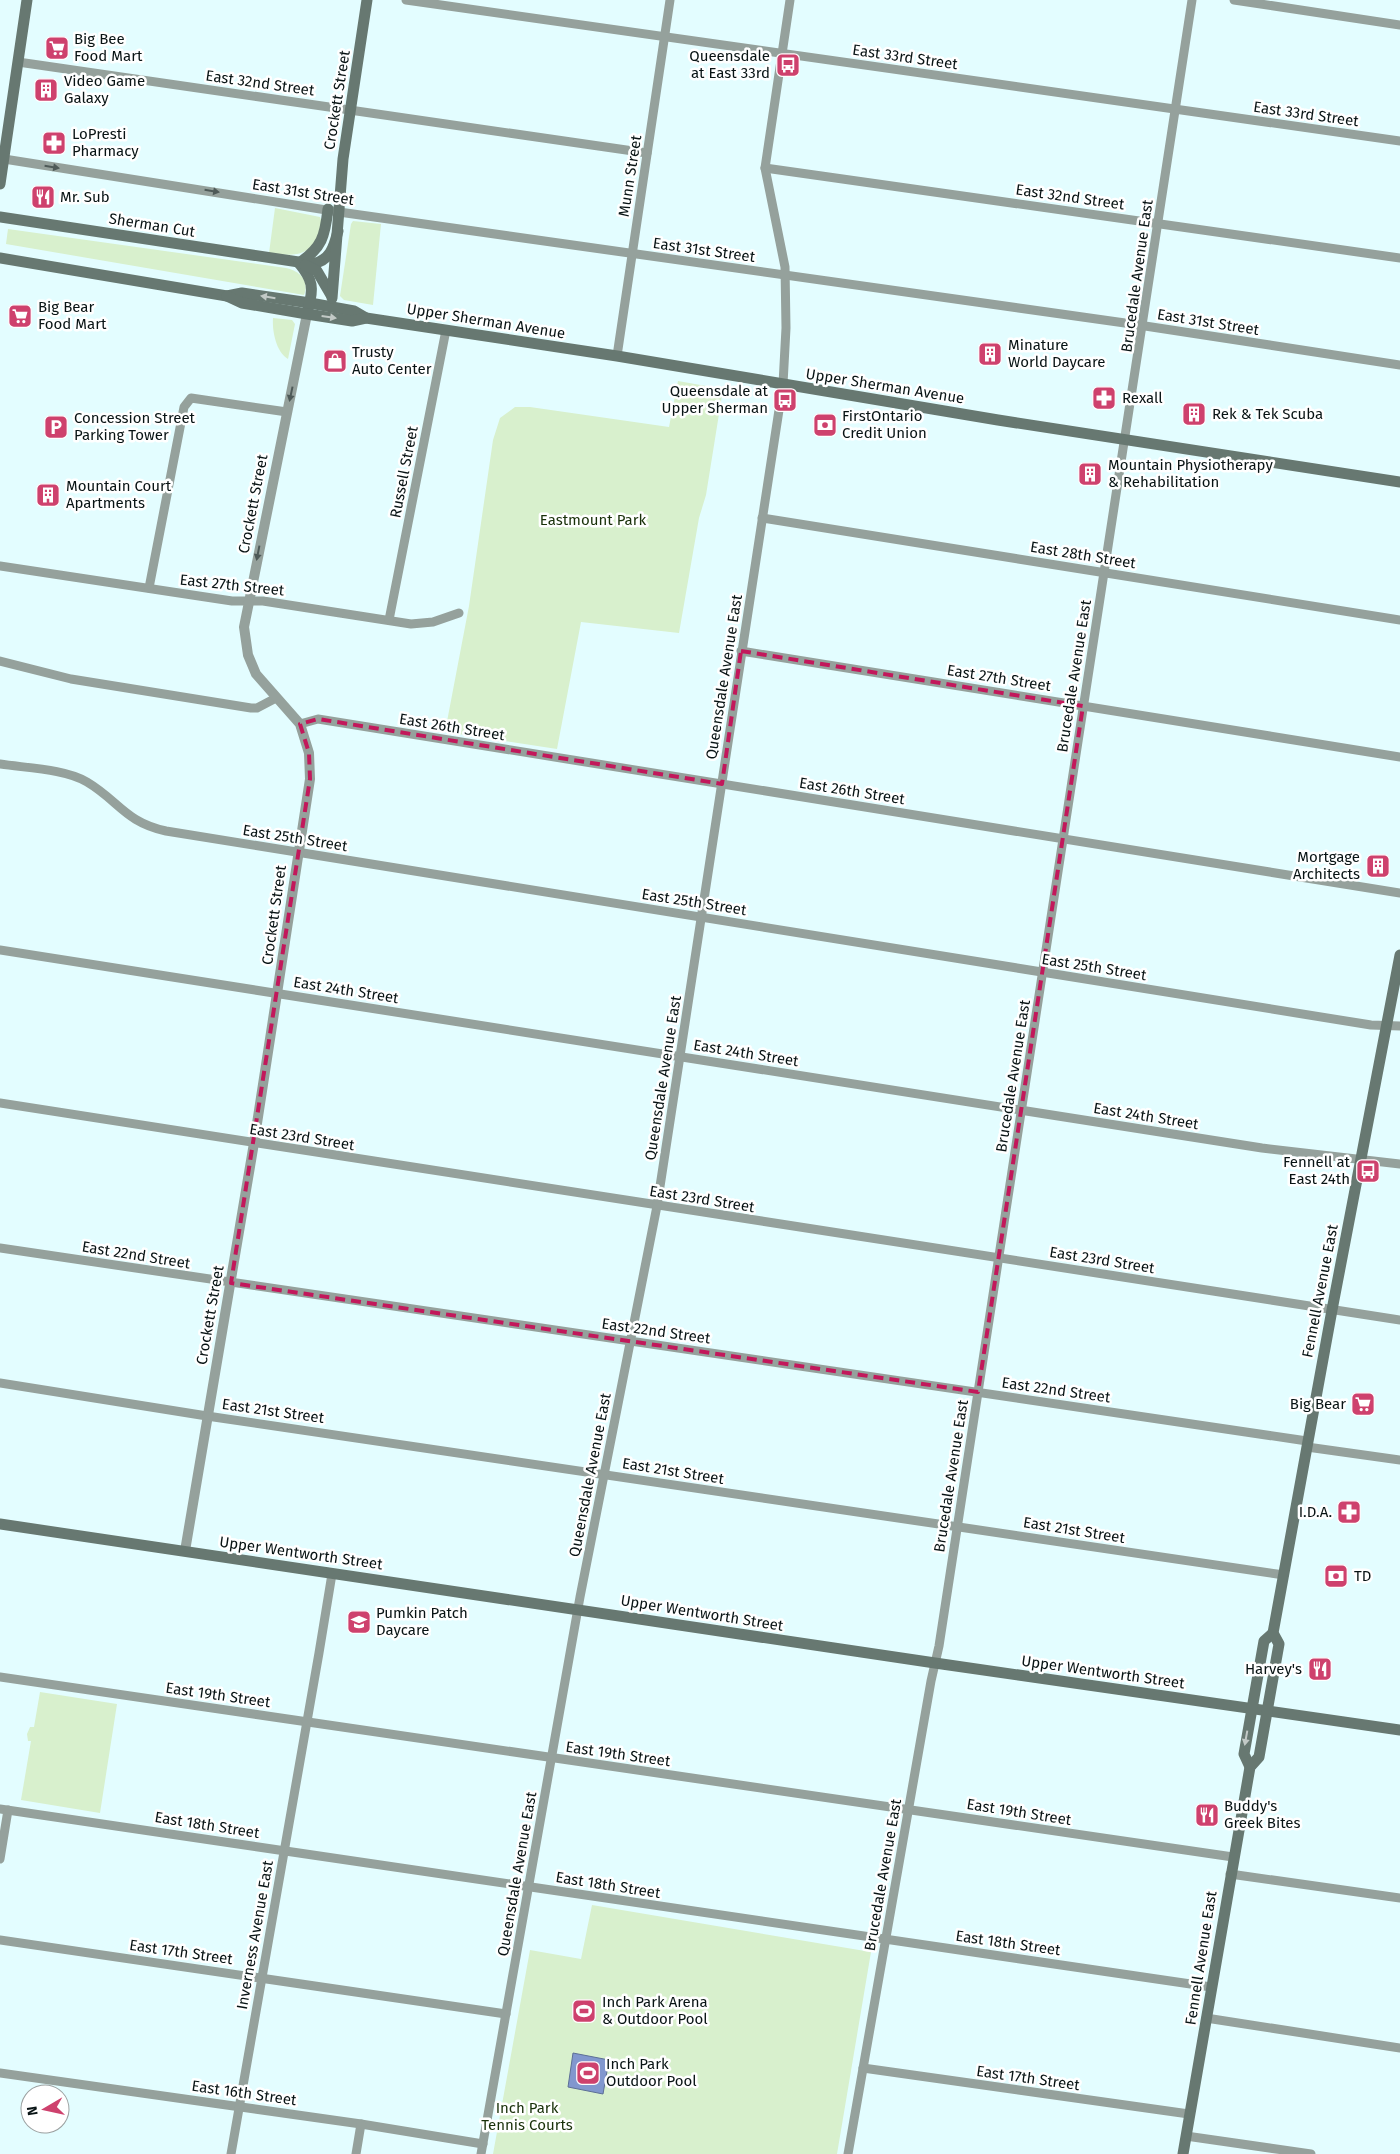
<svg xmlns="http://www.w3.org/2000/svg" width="1400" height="2154" viewBox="0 0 1400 2154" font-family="'Fira Sans',sans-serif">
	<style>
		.green { fill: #d8f0cd }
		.water { fill: #8197ce; stroke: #5d6f96 }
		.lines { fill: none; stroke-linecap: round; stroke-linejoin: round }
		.minor { stroke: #95a19c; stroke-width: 9 }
		.tertiary { stroke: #95a19c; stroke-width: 10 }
		.secondary { stroke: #677871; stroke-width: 11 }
		.oneway { fill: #4e5a58 }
		.oneway2 { fill: #c2c9c6 }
		.marked { fill: none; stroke: #c2185b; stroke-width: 4; stroke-dasharray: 10 6; stroke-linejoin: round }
		.labels { text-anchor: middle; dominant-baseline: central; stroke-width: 5; stroke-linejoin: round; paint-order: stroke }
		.poi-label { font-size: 15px; fill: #081314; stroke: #fff; text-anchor: start }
		.street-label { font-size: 15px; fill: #081314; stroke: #fff }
		.park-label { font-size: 15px; fill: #183009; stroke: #fff }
	</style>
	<rect width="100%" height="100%" fill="#e3fdff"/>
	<g class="green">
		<path d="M275,208L320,217C323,224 320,229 318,236C309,258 289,256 269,253Z"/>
		<path d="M353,221L381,224L373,305L344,300L340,296L351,224Z"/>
		<path d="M8,229L286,268C299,271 310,280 304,295L6,244Z"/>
		<path d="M273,318L292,320L295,324L288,359C276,352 272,331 273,318Z"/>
		<path d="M678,381L723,389L706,495L699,518L679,633L581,622L557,749L445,732L469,606L493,440L500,418L515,407H530L669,427Z"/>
		<path d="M40,1692L117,1704L100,1813L21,1800L31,1741H28L27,1734L30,1727H34Z"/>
		<path d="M592,1905L871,1952L837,2154H493L530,1950L581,1959Z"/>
	</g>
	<path class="water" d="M573,2053L609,2060L603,2094L568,2087Z"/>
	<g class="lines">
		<g class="minor">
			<path d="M406,0L1400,141"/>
			<path d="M1234,0L1400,25"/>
			<path d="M18,62L647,153"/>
			<path d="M4,159L339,212L1132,324L1400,365"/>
			<path d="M765,168L1400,258"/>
			<path d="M617,356L670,0"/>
			<path d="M762,518L1400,620"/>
			<path d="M0,566L232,601H263L411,624L433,622L459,613"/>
			<path d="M149,588L184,407L191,398L287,412"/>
			<path d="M389,620L446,330"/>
			<path d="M741,651L1400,757"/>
			<path d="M0,661L71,679L251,708H257L276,698"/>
			<path d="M300,724L318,719L1400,893"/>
			<path d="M0,764C26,768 66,769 87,782C119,801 125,822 166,831L1371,1025L1400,1026"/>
			<path d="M0,950L1262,1148L1400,1164"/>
			<path d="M0,1103L1400,1320"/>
			<path d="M0,1248L1307,1441"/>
			<path d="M0,1383L207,1416L1284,1575"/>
			<path d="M1307,1447L1400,1460"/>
			<path d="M0,1677L1233,1857"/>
			<path d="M0,1809L1211,1987"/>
			<path d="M0,1859L8,1810"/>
			<path d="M1230,1874L1400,1898"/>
			<path d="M0,1940L506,2014"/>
			<path d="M1206,2018L1400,2048"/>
			<path d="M863,2068L1189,2114"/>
			<path d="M0,2073L361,2124L483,2144"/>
			<path d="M1186,2136L1311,2154"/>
			<path d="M231,2154L319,1653L332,1574"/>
			<path d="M356,2154L361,2124"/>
			<path d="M481,2154L580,1597L657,1206L783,384L786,328L785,267L765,168L790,0"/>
			<path d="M848,2154L931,1681L939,1646L1192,0"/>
		</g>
		<path class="tertiary" d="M185,1551L254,1143L310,779L309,753L300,724L256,674L248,655L244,627L307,314"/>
		<g class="secondary">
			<path d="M0,184L27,0"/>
			<path d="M0,217L312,264C330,261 334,247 338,231"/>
			<path d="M0,258L227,296L242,293L310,303L354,311L366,318"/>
			<path d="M299,263C322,248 325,236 328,209"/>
			<path d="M299,263C313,280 314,288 308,309"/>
			<path d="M305,265L317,271L331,295"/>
			<path d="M227,296L242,303L307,314L352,321L366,318L617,356L998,420L1400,482"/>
			<path d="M332,298L343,159L367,0"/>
			<path d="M0,1524L935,1663L1400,1730"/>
			<path d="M1250,1767L1244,1754L1264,1641L1273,1633"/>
			<path d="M1183,2154L1250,1767L1259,1757L1279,1644L1273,1633L1332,1310L1400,955"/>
		</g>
	</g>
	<defs><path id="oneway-solid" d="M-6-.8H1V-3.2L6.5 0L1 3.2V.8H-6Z" transform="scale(1.25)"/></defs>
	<g class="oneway">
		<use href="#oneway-solid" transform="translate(52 167) rotate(9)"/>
		<use href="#oneway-solid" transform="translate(212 191) rotate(9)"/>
		<use href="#oneway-solid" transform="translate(291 394) rotate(102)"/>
		<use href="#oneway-solid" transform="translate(258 553) rotate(101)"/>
	</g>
	<g class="oneway2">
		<use href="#oneway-solid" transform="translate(268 297) rotate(-171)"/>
		<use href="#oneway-solid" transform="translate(329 317) rotate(8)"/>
		<use href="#oneway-solid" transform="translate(1246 1738) rotate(100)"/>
	</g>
	<path class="marked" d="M741,651L1083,706L978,1392L231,1283L310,779L309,753L300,724L318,719L722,784Z"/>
	<defs>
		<g id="supermarket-square" transform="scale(1.25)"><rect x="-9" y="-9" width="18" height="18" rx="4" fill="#ce416d" stroke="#fff"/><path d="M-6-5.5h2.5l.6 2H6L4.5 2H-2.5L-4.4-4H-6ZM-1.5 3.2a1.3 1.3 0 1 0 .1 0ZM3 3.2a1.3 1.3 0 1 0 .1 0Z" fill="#fff"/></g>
		<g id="bus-square" transform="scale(1.25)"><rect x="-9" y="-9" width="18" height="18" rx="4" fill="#ce416d" stroke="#fff"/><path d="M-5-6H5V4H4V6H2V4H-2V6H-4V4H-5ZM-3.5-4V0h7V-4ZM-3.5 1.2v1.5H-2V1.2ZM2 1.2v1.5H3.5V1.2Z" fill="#fff"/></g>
		<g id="building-square" transform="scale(1.25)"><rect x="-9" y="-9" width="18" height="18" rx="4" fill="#ce416d" stroke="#fff"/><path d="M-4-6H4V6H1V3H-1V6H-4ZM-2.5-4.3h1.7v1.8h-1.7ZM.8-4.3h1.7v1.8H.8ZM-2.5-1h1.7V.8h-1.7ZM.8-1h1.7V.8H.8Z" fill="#fff"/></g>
		<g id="pharmacy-square" transform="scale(1.25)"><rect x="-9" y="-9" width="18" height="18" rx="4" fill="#ce416d" stroke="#fff"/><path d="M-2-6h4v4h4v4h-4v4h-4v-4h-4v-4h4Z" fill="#fff"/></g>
		<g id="restaurant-square" transform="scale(1.25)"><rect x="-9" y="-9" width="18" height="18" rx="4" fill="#ce416d" stroke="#fff"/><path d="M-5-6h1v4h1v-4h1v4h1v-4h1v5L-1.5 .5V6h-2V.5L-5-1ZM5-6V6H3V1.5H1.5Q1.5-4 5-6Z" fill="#fff"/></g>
		<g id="shop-square" transform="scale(1.25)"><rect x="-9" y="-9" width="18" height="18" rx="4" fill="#ce416d" stroke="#fff"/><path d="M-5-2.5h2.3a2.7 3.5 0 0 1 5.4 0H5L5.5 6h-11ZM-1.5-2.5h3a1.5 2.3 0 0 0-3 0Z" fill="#fff"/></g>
		<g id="bank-square" transform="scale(1.25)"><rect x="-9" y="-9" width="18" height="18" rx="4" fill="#ce416d" stroke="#fff"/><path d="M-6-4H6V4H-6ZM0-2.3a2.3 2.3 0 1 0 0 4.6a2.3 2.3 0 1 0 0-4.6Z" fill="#fff"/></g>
		<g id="parking-square" transform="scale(1.25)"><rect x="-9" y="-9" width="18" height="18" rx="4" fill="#ce416d" stroke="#fff"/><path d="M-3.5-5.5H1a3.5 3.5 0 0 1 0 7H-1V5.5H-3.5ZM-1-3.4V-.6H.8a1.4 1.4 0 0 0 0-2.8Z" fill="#fff"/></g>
		<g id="school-square" transform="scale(1.25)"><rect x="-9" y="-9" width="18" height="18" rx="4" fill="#ce416d" stroke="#fff"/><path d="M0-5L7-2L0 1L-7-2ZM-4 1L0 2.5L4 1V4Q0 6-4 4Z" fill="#fff"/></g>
		<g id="stadium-square" transform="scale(1.25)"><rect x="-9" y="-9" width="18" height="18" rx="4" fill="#ce416d" stroke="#fff"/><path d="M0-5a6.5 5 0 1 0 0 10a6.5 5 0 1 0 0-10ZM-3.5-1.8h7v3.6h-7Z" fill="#fff"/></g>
	</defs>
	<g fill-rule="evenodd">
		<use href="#supermarket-square" x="57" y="48"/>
		<use href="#bus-square" x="788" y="65"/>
		<use href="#building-square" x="46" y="90"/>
		<use href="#pharmacy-square" x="54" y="143"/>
		<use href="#restaurant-square" x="43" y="197"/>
		<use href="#supermarket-square" x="20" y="316"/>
		<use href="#building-square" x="990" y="354"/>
		<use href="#shop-square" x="335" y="361"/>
		<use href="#pharmacy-square" x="1104" y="398"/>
		<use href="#bus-square" x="785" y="400"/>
		<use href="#building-square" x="1194" y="414"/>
		<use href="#bank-square" x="825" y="425"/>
		<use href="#parking-square" x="56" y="427"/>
		<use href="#building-square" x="1090" y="474"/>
		<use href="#building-square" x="48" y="495"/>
		<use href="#building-square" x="1378" y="866"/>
		<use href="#bus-square" x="1368" y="1171"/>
		<use href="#supermarket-square" x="1363" y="1404"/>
		<use href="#pharmacy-square" x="1349" y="1512"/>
		<use href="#bank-square" x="1336" y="1576"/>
		<use href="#school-square" x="359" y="1622"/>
		<use href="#restaurant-square" x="1320" y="1669"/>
		<use href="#restaurant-square" x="1207" y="1815"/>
		<use href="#stadium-square" x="584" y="2011"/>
		<use href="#stadium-square" x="588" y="2073"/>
	</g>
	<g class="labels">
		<g class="poi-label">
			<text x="74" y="39">Big Bee<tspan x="74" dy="17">Food Mart</tspan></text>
			<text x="770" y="56" text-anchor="end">Queensdale<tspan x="770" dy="17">at East 33rd</tspan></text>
			<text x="64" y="81">Video Game<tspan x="64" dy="17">Galaxy</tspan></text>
			<text x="72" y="134">LoPresti<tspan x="72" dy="17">Pharmacy</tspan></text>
			<text x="60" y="197">Mr. Sub</text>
			<text x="38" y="307">Big Bear<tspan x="38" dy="17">Food Mart</tspan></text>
			<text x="1008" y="345">Minature<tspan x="1008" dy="17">World Daycare</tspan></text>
			<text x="352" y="352">Trusty<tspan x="352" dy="17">Auto Center</tspan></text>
			<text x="768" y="391" text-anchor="end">Queensdale at<tspan x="768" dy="17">Upper Sherman</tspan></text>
			<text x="1122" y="398">Rexall</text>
			<text x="1212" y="414">Rek &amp; Tek Scuba</text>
			<text x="842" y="416">FirstOntario<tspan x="842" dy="17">Credit Union</tspan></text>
			<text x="74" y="418">Concession Street<tspan x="74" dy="17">Parking Tower</tspan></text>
			<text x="1108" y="465">Mountain Physiotherapy<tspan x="1108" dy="17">&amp; Rehabilitation</tspan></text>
			<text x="66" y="486">Mountain Court<tspan x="66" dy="17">Apartments</tspan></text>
			<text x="1360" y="857" text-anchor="end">Mortgage<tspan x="1360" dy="17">Architects</tspan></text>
			<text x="1350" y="1162" text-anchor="end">Fennell at<tspan x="1350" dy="17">East 24th</tspan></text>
			<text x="1346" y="1404" text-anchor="end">Big Bear</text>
			<text x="1332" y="1512" text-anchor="end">I.D.A.</text>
			<text x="1354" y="1576">TD</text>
			<text x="376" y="1613">Pumkin Patch<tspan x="376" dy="17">Daycare</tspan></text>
			<text x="1302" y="1669" text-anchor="end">Harvey's</text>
			<text x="1224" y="1806">Buddy's<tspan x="1224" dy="17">Greek Bites</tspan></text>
			<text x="602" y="2002">Inch Park Arena<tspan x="602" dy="17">&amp; Outdoor Pool</tspan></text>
			<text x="606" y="2064">Inch Park<tspan x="606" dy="17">Outdoor Pool</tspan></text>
		</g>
		<g class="street-label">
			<text transform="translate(905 57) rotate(8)">East 33rd Street</text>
			<text transform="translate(260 83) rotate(8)">East 32nd Street</text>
			<text transform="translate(337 100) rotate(-81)">Crockett Street</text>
			<text transform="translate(1306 114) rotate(8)">East 33rd Street</text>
			<text transform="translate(630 176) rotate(-81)">Munn Street</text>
			<text transform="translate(303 192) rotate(9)">East 31st Street</text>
			<text transform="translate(1070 197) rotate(8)">East 32nd Street</text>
			<text transform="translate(152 225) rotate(9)">Sherman Cut</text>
			<text transform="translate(704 250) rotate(8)">East 31st Street</text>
			<text transform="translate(1137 276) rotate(-82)">Brucedale Avenue East</text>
			<text transform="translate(486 321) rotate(9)">Upper Sherman Avenue</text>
			<text transform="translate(1208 322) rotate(9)">East 31st Street</text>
			<text transform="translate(885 386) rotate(9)">Upper Sherman Avenue</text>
			<text transform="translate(404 472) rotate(-79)">Russell Street</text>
			<text transform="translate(253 504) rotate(-79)">Crockett Street</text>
			<text transform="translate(1083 555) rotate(9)">East 28th Street</text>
			<text transform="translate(232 585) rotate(6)">East 27th Street</text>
			<text transform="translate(1074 676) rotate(-81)">Brucedale Avenue East</text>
			<text transform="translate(724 677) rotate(-81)">Queensdale Avenue East</text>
			<text transform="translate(999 678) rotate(9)">East 27th Street</text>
			<text transform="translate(452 727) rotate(9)">East 26th Street</text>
			<text transform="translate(852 791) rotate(9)">East 26th Street</text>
			<text transform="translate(295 838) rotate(9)">East 25th Street</text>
			<text transform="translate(694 902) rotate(9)">East 25th Street</text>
			<text transform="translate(274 915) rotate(-82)">Crockett Street</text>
			<text transform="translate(1094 967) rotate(9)">East 25th Street</text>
			<text transform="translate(346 990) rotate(9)">East 24th Street</text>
			<text transform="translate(746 1053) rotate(9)">East 24th Street</text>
			<text transform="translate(1013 1076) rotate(-81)">Brucedale Avenue East</text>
			<text transform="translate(663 1078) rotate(-81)">Queensdale Avenue East</text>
			<text transform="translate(1146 1116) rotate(9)">East 24th Street</text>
			<text transform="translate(302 1137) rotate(9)">East 23rd Street</text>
			<text transform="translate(702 1199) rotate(9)">East 23rd Street</text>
			<text transform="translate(136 1255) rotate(9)">East 22nd Street</text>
			<text transform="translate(1102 1260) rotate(9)">East 23rd Street</text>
			<text transform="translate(1320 1291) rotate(-79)">Fennell Avenue East</text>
			<text transform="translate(210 1315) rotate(-80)">Crockett Street</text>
			<text transform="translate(656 1331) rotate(8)">East 22nd Street</text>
			<text transform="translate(1056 1390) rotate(8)">East 22nd Street</text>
			<text transform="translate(273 1411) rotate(8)">East 21st Street</text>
			<text transform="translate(673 1471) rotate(9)">East 21st Street</text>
			<text transform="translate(590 1475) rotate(-79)">Queensdale Avenue East</text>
			<text transform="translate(951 1476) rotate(-81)">Brucedale Avenue East</text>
			<text transform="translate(1074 1530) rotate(9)">East 21st Street</text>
			<text transform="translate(301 1553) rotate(8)">Upper Wentworth Street</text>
			<text transform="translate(702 1613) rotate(9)">Upper Wentworth Street</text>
			<text transform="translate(1103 1672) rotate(8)">Upper Wentworth Street</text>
			<text transform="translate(218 1695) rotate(8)">East 19th Street</text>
			<text transform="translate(618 1754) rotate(8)">East 19th Street</text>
			<text transform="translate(1019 1812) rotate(9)">East 19th Street</text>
			<text transform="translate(207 1825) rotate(9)">East 18th Street</text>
			<text transform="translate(517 1874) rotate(-80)">Queensdale Avenue East</text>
			<text transform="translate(883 1875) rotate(-80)">Brucedale Avenue East</text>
			<text transform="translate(608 1885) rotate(9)">East 18th Street</text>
			<text transform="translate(255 1935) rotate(-80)">Inverness Avenue East</text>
			<text transform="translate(1008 1943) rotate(8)">East 18th Street</text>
			<text transform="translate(181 1952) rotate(8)">East 17th Street</text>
			<text transform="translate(1201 1958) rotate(-81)">Fennell Avenue East</text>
			<text transform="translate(1028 2078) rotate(8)">East 17th Street</text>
			<text transform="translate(244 2093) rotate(8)">East 16th Street</text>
		</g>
		<g class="park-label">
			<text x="593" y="520">Eastmount Park</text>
			<text x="527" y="2108">Inch Park<tspan x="527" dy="17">Tennis Courts</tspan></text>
		</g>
	</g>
	<g transform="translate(45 2109) rotate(261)"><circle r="24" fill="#ffffff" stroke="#9ca1a1"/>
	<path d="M0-4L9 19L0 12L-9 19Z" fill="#ce416d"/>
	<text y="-8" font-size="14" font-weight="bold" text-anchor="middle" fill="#081314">N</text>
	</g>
</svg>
